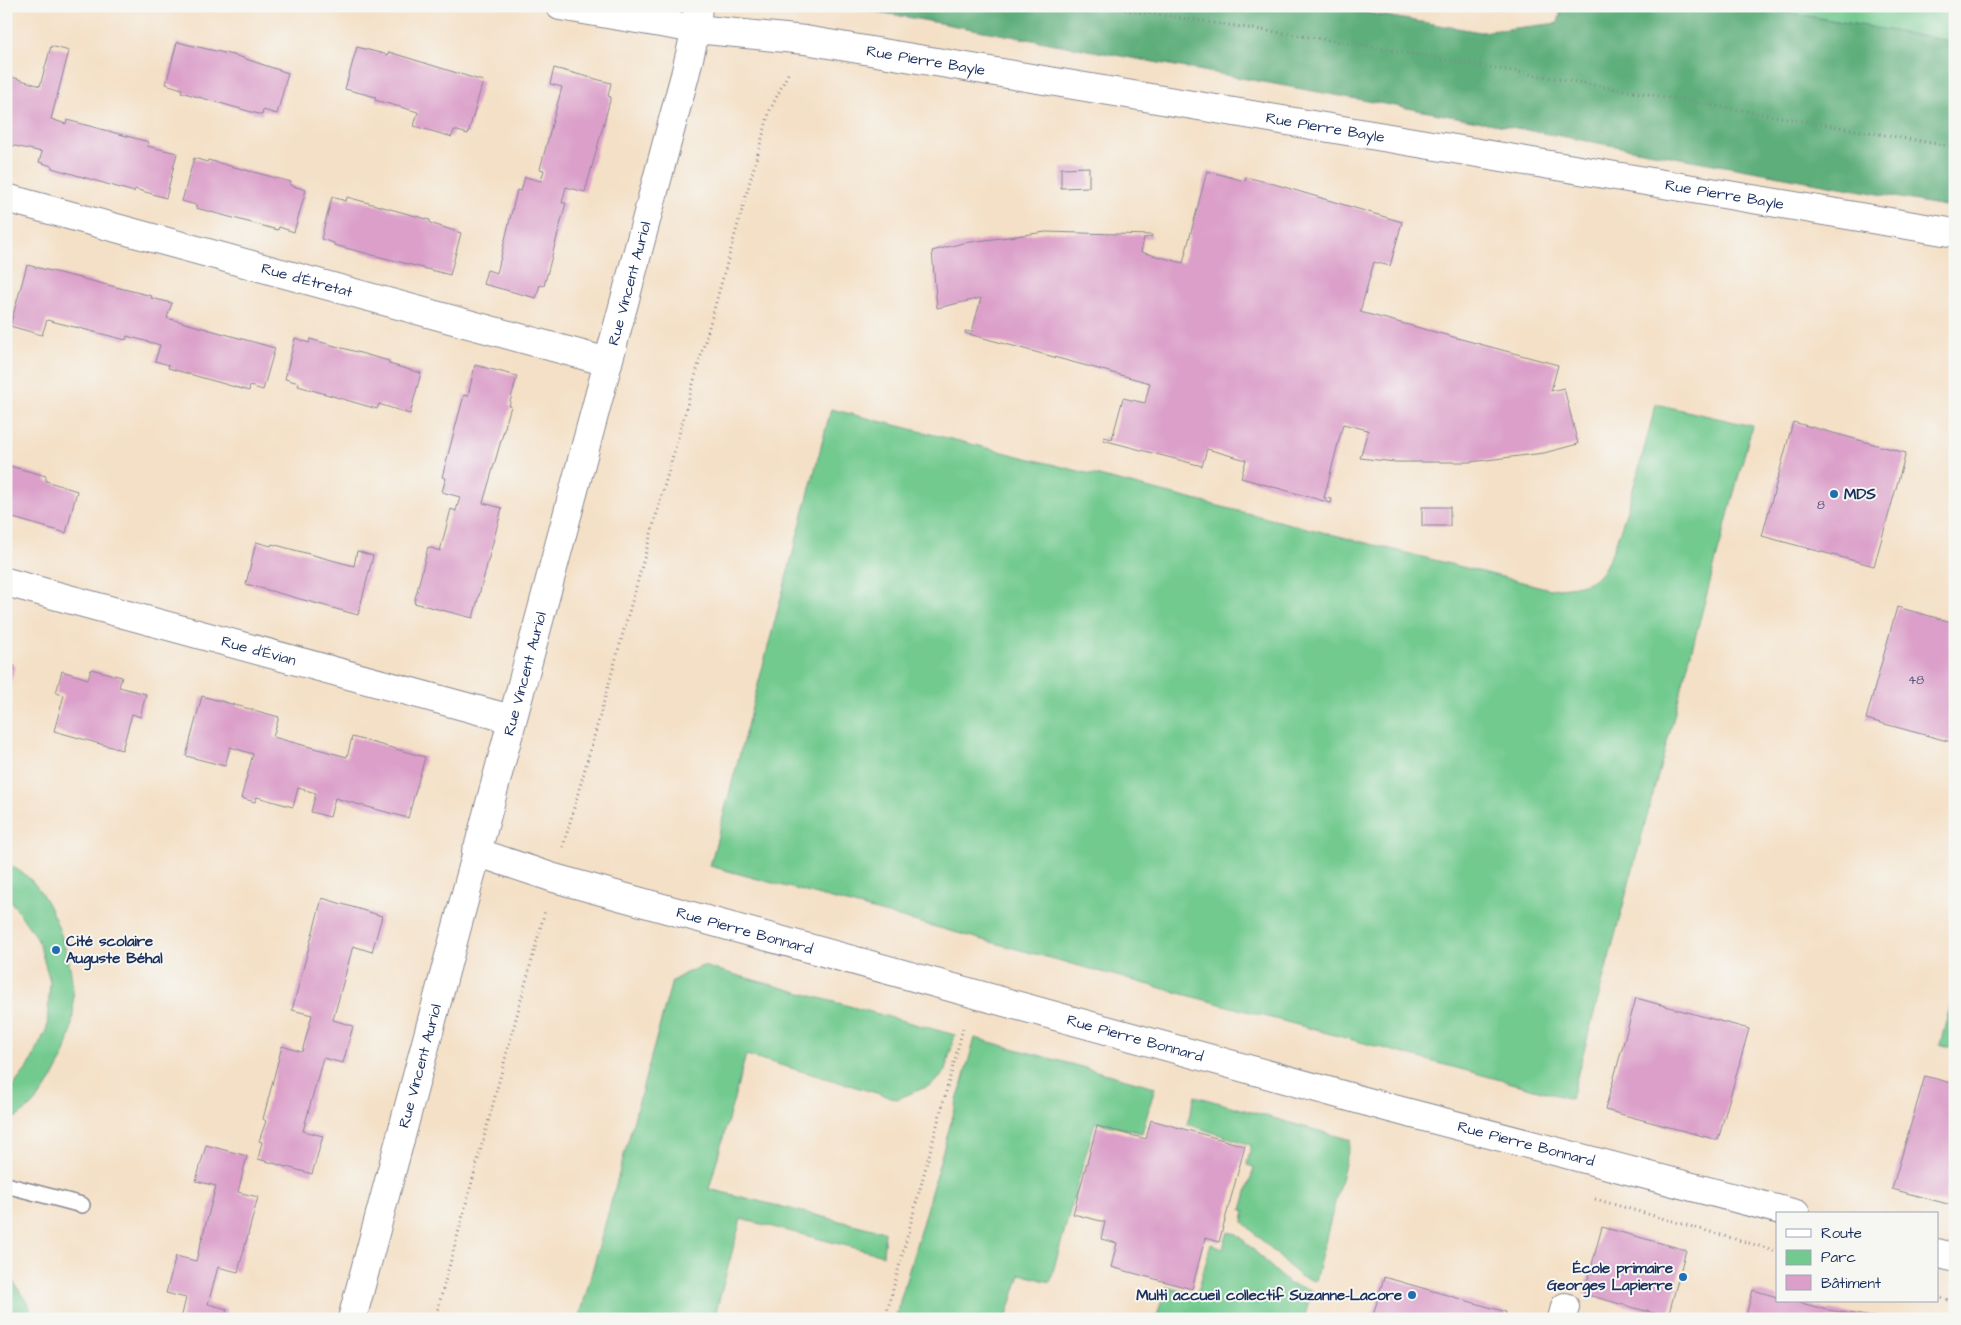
<svg xmlns="http://www.w3.org/2000/svg" width="1961" height="1325" viewBox="0 0 1961 1325" font-family="'Architects Daughter',sans-serif">
	<style>
		.green { fill: #72ca8f; stroke: #467c76 }
		.forest { fill: #5dae7a; stroke: #3c6e6c }
		.building { fill: #db9fc9 }
		.lines { fill: none; stroke-linecap: round; stroke-linejoin: round }
		.lane-casing { stroke: #888892; stroke-width: 18 }
		.street-casing { stroke: #888892; stroke-width: 30 }
		.path { stroke: #888892; stroke-width: 3; stroke-dasharray: 1 4; stroke-linecap: butt }
		.lane { stroke: #fff; stroke-width: 15 }
		.street { stroke: #fff; stroke-width: 28 }
		.poi-dot { fill: #1f6fb2; stroke: #f6f6f2; stroke-width: 2 }
		.labels { text-anchor: middle; dominant-baseline: central; stroke-width: 4; stroke-linejoin: round; paint-order: stroke }
		.number-label { font-size: 12px; fill: #4b4b79 }
		.street-label { font-size: 15px; fill: #1b2f5e; stroke: #f6f6f2 }
		.poi-label { font-size: 15px; font-weight: bold; fill: #1b2f5e; stroke: #f6f6f2; text-anchor: start }
	</style>
	<rect width="100%" height="100%" fill="#f6f6f2"/>
	<filter id="ink" filterUnits="userSpaceOnUse"><feTurbulence type="fractalNoise" baseFrequency=".02" numOctaves="2"/><feDisplacementMap in="SourceGraphic" scale="10" xChannelSelector="R" yChannelSelector="G"/><feConvolveMatrix kernelMatrix="1 2 1 2 8 2 1 2 1" color-interpolation-filters="sRGB"/></filter>
	<filter id="wash" filterUnits="userSpaceOnUse"><feTurbulence type="fractalNoise" baseFrequency=".0096" numOctaves="4" result="noise"/><feDisplacementMap in="SourceGraphic" scale="20" xChannelSelector="R" yChannelSelector="G"/><feGaussianBlur stdDeviation="1.12" result="paint"/><feColorMatrix in="noise" values="0 0 0 0 0 0 0 0 0 0 0 0 0 0 0 0 0 1.4 0 .05"/><feComposite in="paint" operator="in"/></filter>
	<g filter="url(#wash)">
		<rect width="100%" height="100%" fill="#f4e0c6"/>
		<g class="green">
			<path d="M1752,6H1955V42Z"/>
			<path d="M1656,404L1752,426L1571,1099L710,866L831,409L1550,589C1565,587 1585,587 1597,577C1618,561 1647,435 1656,404Z"/>
			<path d="M6,862C14,868 24,873 31,880C46,895 58,924 64,944C82,1003 76,1059 31,1106C24,1113 14,1118 6,1124V1095L29,1066L47,1028L50,981L38,940L6,894Z"/>
			<path d="M703,966L955,1035L944,1074L931,1085L897,1099L746,1055L709,1189L885,1232L883,1255L741,1219L714,1319H579L672,981L686,973Z"/>
			<path d="M1955,989V1049L1940,1044Z"/>
			<path d="M975,1038L1155,1087L1142,1133L1095,1122L1050,1282L1020,1274L1006,1319H895Z"/>
			<path d="M1195,1096L1351,1140L1315,1281L1300,1277L1243,1222L1245,1210H1242L1254,1167L1247,1165L1251,1145L1187,1124Z"/>
			<path d="M1228,1232L1237,1234L1289,1284L1312,1290L1304,1319H1156L1166,1287L1197,1295L1211,1244L1223,1248Z"/>
			<path d="M6,1271L29,1305L32,1319H17L6,1296Z"/>
		</g>
		<path class="forest" d="M846,6H1326L1481,32L1558,23L1562,6H1752L1955,42V208Z"/>
		<g id="blocks">
			<g class="building">
				<path d="M177,42L237,56L288,73L277,114L263,110L262,115L181,92L182,89L166,84Z"/>
				<path d="M51,46L69,51L51,119L66,124L67,120L149,142L147,146L177,153L166,198L135,189L134,192L52,168V166L39,162L42,152L6,144V75L40,86Z"/>
				<path d="M357,47L388,55L389,52L483,81L468,134L454,130L452,137L414,126L418,112L375,100L376,97L345,89Z"/>
				<path d="M554,68L611,83L608,96L611,97L585,192L566,187L562,203H566L544,286L540,285L536,298L483,284L487,270L497,273L517,190L521,191L525,177L541,181L544,170L540,169L562,87L550,84Z"/>
				<path d="M194,158L207,162L208,160L291,182L290,185L306,190L294,232L279,227L278,230L196,208V205L182,201Z"/>
				<path d="M1089,167V187L1061,188V168Z"/>
				<path d="M1207,171L1245,181L1246,177L1274,184L1402,222L1390,266L1374,262L1360,312L1558,365L1551,391L1564,388L1578,444L1544,453L1470,462H1395L1360,458L1368,430L1343,424L1324,498L1332,499L1331,503L1241,478L1246,460L1207,449L1202,466L1103,440L1104,437L1112,439L1123,398L1145,403L1150,383L965,333V331L972,332L981,298L937,308L932,251L963,243L1046,232L1152,235V237L1144,238L1141,252L1183,263Z"/>
				<path d="M332,197L346,201L347,197L430,220V223L461,233L450,275L334,245V243L321,239Z"/>
				<path d="M27,265L152,296L151,298L172,303L167,318L275,348L263,390L250,386L249,391L168,368L169,365L155,361L160,345L127,336L126,340L47,320L42,335L10,326Z"/>
				<path d="M295,338L309,343L310,339L389,361V364L421,373L410,414L379,404L377,409L298,386L299,383L285,379Z"/>
				<path d="M475,365L517,376L509,406H511L483,503L502,508L473,618L414,603L428,547L440,551L451,509L456,511L460,497L442,492L446,478L442,477L464,395L468,396Z"/>
				<path d="M1793,422L1906,453L1874,566L1762,536Z"/>
				<path d="M6,465L46,476V481L77,491L66,533L6,516Z"/>
				<rect x="1422" y="507" width="28" height="19"/>
				<path d="M256,542L271,546L272,544L354,566L357,551L373,556L358,615L246,584Z"/>
				<path d="M1897,607L1955,623V743L1866,719Z"/>
				<path d="M6,664L15,666L7,695H6Z"/>
				<path d="M91,669L122,677L119,687L146,694L140,717L132,714L122,750L54,731L64,695L56,693L62,671L88,679Z"/>
				<path d="M202,696L279,717L273,737L347,757L352,737L425,757L408,818L335,798L330,817L311,812L316,793L298,788L293,807L257,797L255,802L241,798L253,754L230,747L225,766L186,756Z"/>
				<path d="M322,898L382,916L372,952L353,946L333,1020L353,1026L343,1063L323,1058L303,1131L323,1136L312,1174L258,1159L262,1142L259,1141L266,1121L263,1119L282,1046L302,1052L312,1015L292,1010Z"/>
				<path d="M1636,998L1749,1029L1718,1140L1605,1110Z"/>
				<path d="M1925,1076L1955,1084V1206L1892,1189Z"/>
				<path d="M1151,1120L1245,1146L1219,1242L1205,1238L1192,1289L1111,1267L1117,1243L1101,1239L1105,1222L1073,1214L1097,1126L1146,1139Z"/>
				<path d="M206,1145L247,1156L238,1192L258,1197L238,1272L218,1267L208,1304L227,1309L224,1319H181L186,1298L166,1293L176,1256L196,1261L216,1186L196,1181Z"/>
				<path d="M1602,1227L1686,1250L1668,1317L1584,1294Z"/>
				<path d="M1384,1277L1506,1312L1504,1319H1372Z"/>
				<path d="M1753,1290L1777,1297V1301H1794L1827,1310L1887,1319H1745Z"/>
			</g>
		</g>
	</g>
	<g filter="url(#ink)">
		<use href="#blocks" fill-opacity="0" stroke="#888892" stroke-width="1"/>
		<g class="lines">
			<g class="lane-casing">
				<path id="lane" d="M6,1185L82,1205"/>
			</g>
			<g class="street-casing">
				<g id="street">
					<path id="s1" d="M560,6L696,29L805,40L1955,233"/>
					<path id="s2" d="M6,198L608,362"/>
					<path id="s3" d="M6,582L511,719"/>
					<path id="s4" d="M476,852L554,878L1386,1107L1796,1214"/>
					<path d="M1937,1253L1955,1258"/>
					<path id="s5" d="M352,1319L685,75L696,29L698,6"/>
					<path d="M1562,1319L1565,1307"/>
				</g>
			</g>
			<g class="path">
				<path d="M1100,6L1349,43L1955,147"/>
				<path d="M563,847L770,110L789,72"/>
				<path d="M1595,1199L1777,1251"/>
				<path d="M1937,1297L1955,1302"/>
				<path d="M435,1319L545,911"/>
				<path d="M885,1319L964,1025"/>
			</g>
			<use href="#lane" class="lane"/>
			<use href="#street" class="street"/>
		</g>
	</g>
	<g class="poi-dot">
		<circle cx="1834" cy="494" r="5"/>
		<circle cx="56" cy="950" r="5"/>
		<circle cx="1683" cy="1277" r="5"/>
		<circle cx="1412" cy="1295" r="5"/>
	</g>
	<g class="labels">
		<g class="number-label">
			<text x="1821" y="505">8</text>
			<text x="1916" y="680">48</text>
		</g>
		<g class="street-label">
			<text stroke="none"><textPath href="#s1" startOffset="370">Rue Pierre Bayle</textPath></text>
			<text stroke="none"><textPath href="#s1" startOffset="775">Rue Pierre Bayle</textPath></text>
			<text stroke="none"><textPath href="#s1" startOffset="1180">Rue Pierre Bayle</textPath></text>
			<text stroke="none"><textPath href="#s2" startOffset="312">Rue d'Étretat</textPath></text>
			<text stroke="none"><textPath href="#s5" startOffset="1072">Rue Vincent Auriol</textPath></text>
			<text stroke="none"><textPath href="#s3" startOffset="262">Rue d'Évian</textPath></text>
			<text stroke="none"><textPath href="#s5" startOffset="668">Rue Vincent Auriol</textPath></text>
			<text stroke="none"><textPath href="#s4" startOffset="280">Rue Pierre Bonnard</textPath></text>
			<text stroke="none"><textPath href="#s4" startOffset="685">Rue Pierre Bonnard</textPath></text>
			<text stroke="none"><textPath href="#s5" startOffset="262">Rue Vincent Auriol</textPath></text>
			<text stroke="none"><textPath href="#s4" startOffset="1090">Rue Pierre Bonnard</textPath></text>
		</g>
		<g class="poi-label">
			<text x="1844" y="494">MDS</text>
			<text x="66" y="941">Cité scolaire<tspan x="66" dy="17">Auguste Béhal</tspan></text>
			<text x="1673" y="1268" text-anchor="end">École primaire<tspan x="1673" dy="17">Georges Lapierre</tspan></text>
			<text x="1402" y="1295" text-anchor="end">Multi accueil collectif Suzanne-Lacore</text>
		</g>
	</g>
	<rect width="1961" height="1325" fill="none" stroke="#f6f6f2" stroke-width="25"/>
	<rect x="1776" y="1212" width="162" height="90" fill="#f6f6f2" stroke="#9ea6b7"/>
	<rect x="1786" y="1229" width="25" height="8" fill="#ffffff" stroke="#9ea6b7"/>
	<text x="1821" y="1238" font-size="15" fill="#1b2f5e">Route</text>
	<rect x="1786" y="1250" width="25" height="15" fill="#72ca8f" stroke="#9ea6b7"/>
	<text x="1821" y="1262" font-size="15" fill="#1b2f5e">Parc</text>
	<rect x="1786" y="1275" width="25" height="15" fill="#db9fc9" stroke="#9ea6b7"/>
	<text x="1821" y="1288" font-size="15" fill="#1b2f5e">Bâtiment</text>
</svg>
